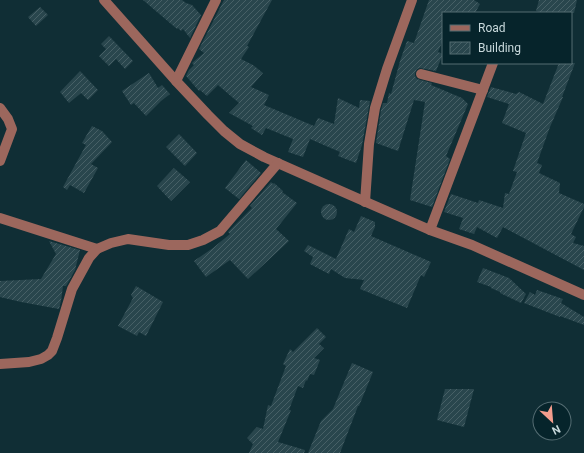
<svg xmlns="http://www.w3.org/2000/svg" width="584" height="453" viewBox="0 0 584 453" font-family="Roboto,sans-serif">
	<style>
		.building { fill: url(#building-hatch) }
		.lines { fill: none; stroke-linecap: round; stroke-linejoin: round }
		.minor { stroke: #9c675d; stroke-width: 10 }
	</style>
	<defs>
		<pattern id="building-hatch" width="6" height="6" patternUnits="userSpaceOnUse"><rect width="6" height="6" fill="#29464d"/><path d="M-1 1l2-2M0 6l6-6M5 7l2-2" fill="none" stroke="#476066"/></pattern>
	</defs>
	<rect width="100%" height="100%" fill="#102e35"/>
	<g class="building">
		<path d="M143,0H182L186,3L192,5L201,15L190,38L183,29L181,31L178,28L177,29Z"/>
		<path d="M224,0H272L247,46L249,47L241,59L253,65L263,73L251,87L269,95L264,105L314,126L318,118L334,124L338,98L359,108L360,100L370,101L362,145L356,163L338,156L340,152L310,139L303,157L288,152L293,139L266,128L262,135L251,128L253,126L229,113L239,103L218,85L207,96L200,90L199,91L186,76L189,70L194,65L192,63L193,62L204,53L199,49Z"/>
		<path d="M429,0H474L480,4L475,13H443V40L438,52L443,54L436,71L420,68L417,69L415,73V76L417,79L432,83L431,85L462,98L468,104L446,156L450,159L432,207L410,200L425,102L414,100L398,151L376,143L381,110L383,103H387L389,93L391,94L400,61L407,41L414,43Z"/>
		<path d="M539,0H577L574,13H544L536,11Z"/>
		<path d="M40,7L48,15L36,26L28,17Z"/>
		<path d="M109,36L133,61L125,69L116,59L109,66L99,56L106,49L101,44Z"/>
		<path d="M559,63H575L562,97H563L550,127L537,163L542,165L539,173L560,183L559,193L584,204V207L571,234L576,237L573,243L584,246V270L503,227L497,238L477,227L474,234L459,229L463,218L444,212L451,194L478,203L479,200L503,208L505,193L509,194L517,172L513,171L526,133L502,123L509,104L487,97L491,87L516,94L519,92L543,104Z"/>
		<path d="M80,71L98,90L88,100L81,93L69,103L60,92Z"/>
		<path d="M149,73L158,88L162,85L170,94L161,101L146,116L134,103L131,105L122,91Z"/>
		<path d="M92,126L102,131L112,142L91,164L98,168L84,193L70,185L67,190L63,187L86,145L82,143Z"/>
		<path d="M179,134L197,153L185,166L166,147Z"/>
		<path d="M246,160L261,173L239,199L225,188Z"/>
		<path d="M174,168L190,182L171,201L157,186Z"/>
		<path d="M271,182L273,184L274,183L283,191L282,192L297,203L276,229L289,241L248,279L230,260L206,277L194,261L213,248L230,234L228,232L252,208L250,206Z"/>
		<circle cx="329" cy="212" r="8"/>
		<path d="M361,216L375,222V227L371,236L431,262L424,277L421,275L407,308L360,289L364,280L345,278L331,269L329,274L310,264L313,257L304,251L308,245L336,259L349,229L354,232Z"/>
		<path d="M49,241L80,250L75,270L66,286H63L61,301L59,309L21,302L0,297V281L41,279L56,254Z"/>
		<path d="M483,268L509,278L526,294L521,303L500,293V292L491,288V287L477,282Z"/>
		<path d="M136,286L163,302L146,336L139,332L137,336L118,326L133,298L131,295Z"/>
		<path d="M537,290L563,299L561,303L584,317V325L560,316V317L524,303L530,292L535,295Z"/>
		<path d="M317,328L326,337L319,344L324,348L314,358L320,360L314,375L310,374L307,381L306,380L303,388L298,386L289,410H291L278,442L305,450L304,453H249L253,444L247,438L257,427L263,429L268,405L271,406L286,366L283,364L290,349L293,352Z"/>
		<path d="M352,363L373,372L359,406H358L340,453H308L321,421L333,409Z"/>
		<path d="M445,389H474L464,427L437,420Z"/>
	</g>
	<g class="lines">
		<g class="minor">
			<path d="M104,0L176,81L208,115L224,131L240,144L264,157L350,195L430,230L472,245L584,295"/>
			<path d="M421,74L483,90"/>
			<path d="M176,81L216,0"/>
			<path d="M0,108L8,119L12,129L0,161"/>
			<path d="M365,202L369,144L375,108L387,69L412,0"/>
			<path d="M0,218L97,249"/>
			<path d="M430,230L493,63"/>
			<path d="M0,364L29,362L41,359L48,355L52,351L57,338L72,289L89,258L97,249L111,243L128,239L169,245H188L203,240L220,231L278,163"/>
		</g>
	</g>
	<rect x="442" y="12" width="130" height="52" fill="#06242b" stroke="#546c72"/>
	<rect x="450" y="25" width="20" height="6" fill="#9c675d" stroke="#546c72"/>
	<text x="478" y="32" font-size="12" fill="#c8d9dc">Road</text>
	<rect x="450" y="42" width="20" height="12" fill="url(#building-hatch)" stroke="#546c72"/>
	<text x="478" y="52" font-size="12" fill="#c8d9dc">Building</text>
	<g transform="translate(552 421) rotate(154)"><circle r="19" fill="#06242b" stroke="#546c72"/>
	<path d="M0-3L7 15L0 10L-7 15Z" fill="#f49d8d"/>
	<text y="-6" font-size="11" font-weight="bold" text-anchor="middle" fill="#c8d9dc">N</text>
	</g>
</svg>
